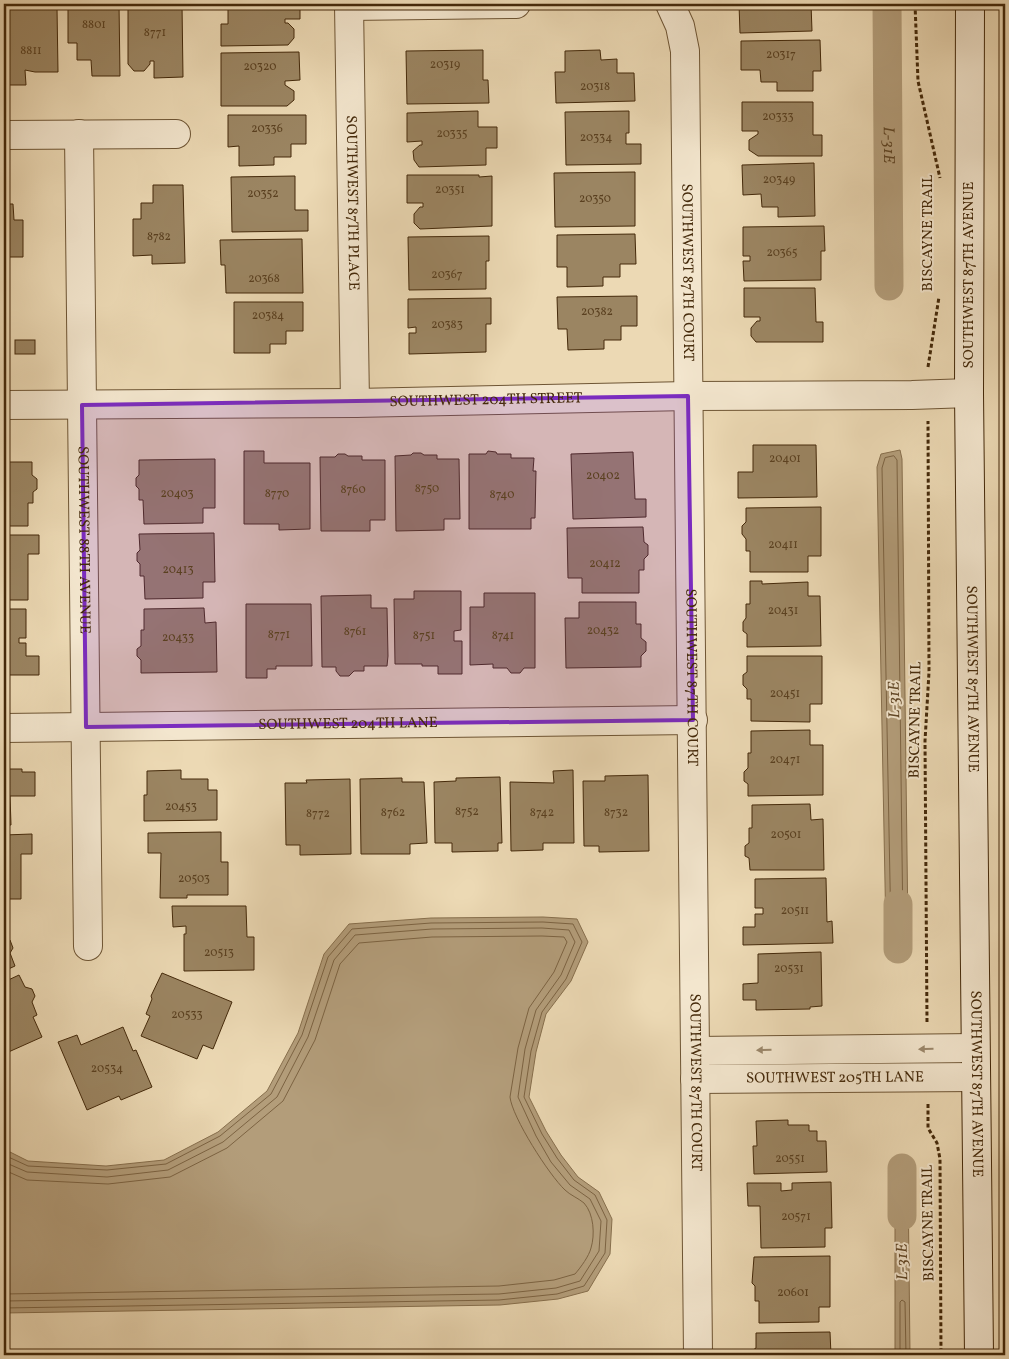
<svg xmlns="http://www.w3.org/2000/svg" width="1009" height="1359" viewBox="0 0 1009 1359" font-family="Vollkorn,serif">
	<style>
		.water { fill: #b39d7a; stroke: #876f4d }
		.lines { fill: none; stroke-linecap: round; stroke-linejoin: round }
		.shore { stroke: #7c6342; stroke-width: 1 }
		.canal { stroke: #b39d7a; stroke-width: 29 }
		.building { fill: #9b8562; stroke: #44290a }
		.street-casing { stroke: #6e5534; stroke-width: 30 }
		.secondary-casing { stroke: #44290a; stroke-width: 30 }
		.path { stroke: #44290a; stroke-width: 3; stroke-dasharray: 4 2.5; stroke-linecap: butt }
		.street { stroke: #f3e6ce; stroke-width: 28 }
		.secondary { stroke: #f3e6ce; stroke-width: 28 }
		.oneway { fill: #9c886c }
		.marked { fill: #7b2cbf; fill-opacity: 0.2; stroke: #7b2cbf; stroke-width: 4; stroke-linejoin: round }
		.labels { text-anchor: middle; dominant-baseline: central; stroke-width: 4; stroke-linejoin: round; paint-order: stroke }
		.number-label { font-size: 12px; fill: #5a4020 }
		.street-label { font-size: 15px; fill: #44290a; stroke: #f3e6ce }
		.water-label { font-size: 16px; font-style: italic; fill: #604626; stroke: #f3e6ce }
	</style>
	<rect width="100%" height="100%" fill="#ecd9b4"/>
	<filter id="stains"><feTurbulence type="fractalNoise" baseFrequency=".004" numOctaves="4"/><feColorMatrix values="0 0 0 0 .2 0 0 0 0 .09 0 0 0 0 .02 0 0 0 .5 -.17"/></filter>
	<radialGradient id="worn" r=".72"><stop offset=".6" stop-color="#630" stop-opacity="0"/><stop offset="1" stop-color="#630" stop-opacity=".3"/></radialGradient>
	<g class="water">
		<path d="M900,450L902,459L908,931L907,943H890L886,935L877,467L881,454Z"/>
		<path d="M543,917L577,919L588,942L571,981L546,1014L536,1052L529,1097L546,1131L561,1155L578,1177L599,1192L612,1219L610,1254L588,1291L558,1299L500,1305L4,1313V1149L28,1161L106,1166L164,1160L218,1132L267,1091L298,1033L324,954L349,924L431,918Z"/>
		<path d="M908,1175L910,1355H895V1176Z"/>
	</g>
	<g class="lines">
		<g class="shore">
			<path d="M894,456L897,460L903,931L902,936L894,938L891,933L882,468L885,458Z"/>
			<path d="M4,1155L28,1166L107,1170L166,1164L220,1136L271,1094L302,1035L328,957L352,929L431,923L543,922L573,924L582,942L566,979L542,1012L531,1051L524,1097L542,1134L557,1158L574,1180L595,1195L607,1220L605,1253L584,1286L557,1294L499,1300L4,1308"/>
			<path d="M4,1162L27,1172L107,1177L168,1170L223,1142L277,1097L308,1037L334,960L355,935L432,929L542,928L569,930L575,942L561,975L536,1010L525,1049L518,1097L536,1136L551,1162L570,1185L590,1199L601,1221L599,1251L580,1281L556,1288L499,1294L4,1301"/>
			<path d="M4,1170L27,1180L108,1184L170,1177L227,1148L283,1101L315,1040L340,964L359,943L432,937L542,936L564,937L567,942L554,972L529,1008L518,1048L510,1097C512,1117 549,1175 565,1190C570,1195 578,1198 584,1203C594,1214 595,1235 591,1248C589,1256 581,1267 575,1274L554,1280L499,1286L4,1294"/>
			<path d="M900,1355V1302L902,1300L905,1302L906,1355"/>
		</g>
		<g class="canal">
			<path id="s1" d="M887,4L889,286"/>
			<path d="M898,904V949"/>
			<path d="M902,1168V1216"/>
		</g>
	</g>
	<g class="building">
		<path d="M87,4H119L120,76H92L91,60H77V43H68V7H87Z"/>
		<path d="M128,4L182,5L183,77L154,78V61H150V64L144,71H134L128,64Z"/>
		<path d="M228,4H300V19H285V23H288L294,29V38L288,45L221,46V24H228Z"/>
		<path d="M739,4H811L812,31L740,33Z"/>
		<path d="M57,8L58,72H35L25,70L26,85H4V9Z"/>
		<path d="M820,40L821,71H813V91H777V82H761L760,70H741V41Z"/>
		<path d="M483,50V80H488L489,103L407,104L406,51Z"/>
		<path d="M600,50L601,60L617,59V73H634L635,101L556,103L555,72H565V51Z"/>
		<path d="M299,52L300,80L285,81V85L294,91V100L287,106H221V53Z"/>
		<path d="M742,102H813V135H822V156H758L749,150V140L758,134V131H742Z"/>
		<path d="M478,111V127H497V148H486V165L419,167L414,160L413,151L420,145H422V141L407,142V113Z"/>
		<path d="M629,111V133H626V144H641V164L566,165L565,112Z"/>
		<path d="M228,115H306V144H291V157H274V165L239,166V146L228,147Z"/>
		<path d="M814,163L815,216L778,217V207H762L761,194L743,195L742,165Z"/>
		<path d="M635,172V226L555,227L554,173Z"/>
		<path d="M407,175H479V177L492,176V226L420,229L414,223V214L420,207H423V203H407Z"/>
		<path d="M295,176V210H308V231L232,232L231,177Z"/>
		<path d="M153,185H183L185,263L152,264V255L133,256V219H141V203H153Z"/>
		<path d="M4,204H13L14,220H23V257H4Z"/>
		<path d="M824,226L825,251H821V280L744,281L743,261H750V256H743V227Z"/>
		<path d="M635,234L636,264H620V277H603V286L567,287V267H557V235Z"/>
		<path d="M489,236V261H486V289L409,290L408,237Z"/>
		<path d="M302,239L303,293H226L225,265H221L220,240Z"/>
		<path d="M744,288H815L816,322H823V342H756L751,336V328L757,321H760V317H744Z"/>
		<path d="M637,296V326H621V340H604V349L568,350L567,329H558L557,297Z"/>
		<path d="M491,298V324H486V352L409,354V333H416V327L408,328V299Z"/>
		<path d="M234,302H303V331H286V344H270V353H234Z"/>
		<rect x="15" y="340" width="20" height="14"/>
		<path d="M753,445H816L817,497L738,498V472H753Z"/>
		<path d="M244,451H264V463H310V529L279,530V524H244Z"/>
		<path d="M488,451L496,452L497,454H511V458H534L533,471H536L535,518H531V529H469V454H486Z"/>
		<path d="M633,452L635,499H646V517L573,519L571,454Z"/>
		<path d="M413,453H421L424,455H437V459H459L460,519H444V530L396,531L395,456L411,455Z"/>
		<path d="M338,454H345L348,456H362V460H385V520H370V531H321L320,457H335Z"/>
		<path d="M215,459V508H203V523L144,524L143,500H139V489L136,486V478L139,475V460Z"/>
		<path d="M4,462H32V475L37,479V489L33,492V503H28V526H4Z"/>
		<path d="M821,507V556H808V572H750V551H746V539L742,534V526L746,522V508Z"/>
		<path d="M643,527L644,542L648,545V555L644,559V570H639V593H582V578H568L567,528Z"/>
		<path d="M214,533L215,582H203V598L145,599L144,576H140V564L137,561V553L140,550L139,534Z"/>
		<path d="M4,535H39V554H28V600H4Z"/>
		<path d="M750,581H762V584L808,582V596H820L821,646L747,647V634L743,631V622L746,618V604H750Z"/>
		<path d="M414,591H461V630L454,631V641H462V674H438V666H422V664H395L394,599H414Z"/>
		<path d="M484,593H535V668H524L520,673H511L507,668H493V664L470,665V607H484Z"/>
		<path d="M371,595V608H387L388,656L387,666H364V671H354L349,676H340L336,671V667H322L321,596Z"/>
		<path d="M579,602H636V624H641V638L646,642V651L641,656V667L566,668L565,618H579Z"/>
		<path d="M246,604H311L312,666H276V669H267V678H246Z"/>
		<path d="M204,608L205,623L216,622L217,672L141,673V660L137,656V649L141,646V630H144V609Z"/>
		<path d="M4,609H26V638H19V643H26V656H39V675H4Z"/>
		<path d="M747,656H822V704H810V722L751,721V699H747V689L743,685V675L747,672Z"/>
		<path d="M810,730V745H823V795L748,796V784L744,781V772L748,768V753H751V731Z"/>
		<path d="M4,769H22V772H35V796H10L11,825H4Z"/>
		<path d="M181,770V779H208V790H217V820L144,821V795H147V771Z"/>
		<path d="M573,770L574,843H543V850L511,851L510,782L554,783L553,771Z"/>
		<path d="M648,775L649,851L599,852V846H584L583,781H605V776Z"/>
		<path d="M500,777L502,843H498V851L452,852V843H435L434,782L456,781V778Z"/>
		<path d="M402,778V782H424L427,843L410,844V854H361L360,779Z"/>
		<path d="M350,779L351,854L300,855V845H286L285,783H307L306,780Z"/>
		<path d="M810,804L811,820L823,819L824,870H750L749,858L745,856V846L749,843V828H752V805Z"/>
		<path d="M221,832V862H228V895H187V898H160L161,853H148V833Z"/>
		<path d="M32,834V854H21V899H4V835Z"/>
		<path d="M826,878L827,922L832,921L833,943L743,945V927H755V914H763V908H755V879Z"/>
		<path d="M172,906H246L247,937H254V970L184,971V934H186V926L173,927Z"/>
		<path d="M4,936L10,940L13,948L10,953L15,966L4,971Z"/>
		<path d="M821,952L822,1006L810,1007V1009L756,1010V1000H743V984L758,983V954Z"/>
		<path d="M162,973L232,1002L213,1049L203,1045L197,1059L141,1036L150,1016L146,1014L152,999L151,996Z"/>
		<path d="M19,975L25,987L32,989L35,996L32,1002L37,1015L33,1017L42,1037L4,1054V982Z"/>
		<path d="M123,1027L133,1051L136,1050L152,1087L121,1100L119,1096L87,1110L58,1042L77,1035L81,1045Z"/>
		<path d="M788,1120V1125H809V1131H817V1141H826L827,1172L754,1174L753,1146H757L756,1121Z"/>
		<path d="M831,1182L832,1228H825V1247L761,1248L760,1206H748L747,1183H781V1191L792,1190V1183Z"/>
		<path d="M830,1256V1307H819V1322L759,1323V1301H755V1286L752,1283L754,1257Z"/>
		<path d="M830,1332L831,1355H753V1350L756,1348V1333Z"/>
	</g>
	<g class="lines">
		<g class="street-casing">
			<g id="street">
				<path id="s2" d="M349,4L355,403"/>
				<path id="s3" d="M670,4L680,26L685,51L698,1355"/>
				<path d="M349,6L516,4"/>
				<path id="s4" d="M79,134L88,946"/>
				<path d="M4,135L176,134"/>
				<path id="s5" d="M4,405L355,403L688,396L912,395L969,393"/>
				<path id="s6" d="M4,728L693,720"/>
				<path d="M696,1051L975,1048"/>
				<path id="s7" d="M695,1079L976,1077"/>
			</g>
		</g>
		<g class="secondary-casing">
			<g id="secondary">
				<path id="s8" d="M970,4L969,393L979,1355"/>
			</g>
		</g>
		<g class="path">
			<path d="M915,4L918,81L940,178"/>
			<path d="M928,367L939,297"/>
			<path d="M927,1022L925,741L929,672L928,421"/>
			<path d="M928,1104V1128L937,1143L940,1159L941,1355"/>
		</g>
		<use href="#street" class="street"/>
		<use href="#secondary" class="secondary"/>
	</g>
	<defs><path id="oneway-solid" d="M-6-.8H1V-3.2L6.5 0L1 3.2V.8H-6Z" transform="scale(1.25)"/></defs>
	<g class="oneway">
		<use href="#oneway-solid" transform="translate(926 1049) rotate(179)"/>
		<use href="#oneway-solid" transform="translate(764 1050) rotate(179)"/>
	</g>
	<path class="marked" d="M688,396L693,720L86,727L82,405Z"/>
	<g class="labels">
		<g class="number-label">
			<text x="94" y="25">8801</text>
			<text x="155" y="33">8771</text>
			<text x="31" y="51">8811</text>
			<text x="781" y="55">20317</text>
			<text x="445" y="65">20319</text>
			<text x="260" y="67">20320</text>
			<text x="595" y="87">20318</text>
			<text x="778" y="117">20333</text>
			<text x="267" y="129">20336</text>
			<text x="452" y="134">20335</text>
			<text x="596" y="138">20334</text>
			<text x="779" y="180">20349</text>
			<text x="450" y="190">20351</text>
			<text x="263" y="194">20352</text>
			<text x="595" y="199">20350</text>
			<text x="159" y="237">8782</text>
			<text x="782" y="253">20365</text>
			<text x="447" y="275">20367</text>
			<text x="264" y="279">20368</text>
			<text x="597" y="312">20382</text>
			<text x="268" y="316">20384</text>
			<text x="447" y="325">20383</text>
			<text x="785" y="459">20401</text>
			<text x="603" y="476">20402</text>
			<text x="427" y="489">8750</text>
			<text x="353" y="490">8760</text>
			<text x="177" y="494">20403</text>
			<text x="277" y="494">8770</text>
			<text x="502" y="495">8740</text>
			<text x="783" y="545">20411</text>
			<text x="605" y="564">20412</text>
			<text x="178" y="570">20413</text>
			<text x="783" y="611">20431</text>
			<text x="603" y="631">20432</text>
			<text x="355" y="632">8761</text>
			<text x="279" y="635">8771</text>
			<text x="424" y="636">8751</text>
			<text x="503" y="636">8741</text>
			<text x="178" y="638">20433</text>
			<text x="785" y="694">20451</text>
			<text x="785" y="760">20471</text>
			<text x="181" y="807">20453</text>
			<text x="467" y="812">8752</text>
			<text x="393" y="813">8762</text>
			<text x="542" y="813">8742</text>
			<text x="616" y="813">8732</text>
			<text x="318" y="814">8772</text>
			<text x="786" y="835">20501</text>
			<text x="194" y="879">20503</text>
			<text x="795" y="911">20511</text>
			<text x="219" y="953">20513</text>
			<text x="789" y="969">20531</text>
			<text x="187" y="1015">20533</text>
			<text x="107" y="1069">20534</text>
			<text x="790" y="1159">20551</text>
			<text x="796" y="1217">20571</text>
			<text x="793" y="1293">20601</text>
		</g>
		<g class="street-label">
			<text stroke="none"><textPath href="#s2" startOffset="199">SOUTHWEST 87TH PLACE</textPath></text>
			<text transform="translate(928 233) rotate(-90)">BISCAYNE TRAIL</text>
			<text stroke="none"><textPath href="#s3" startOffset="271">SOUTHWEST 87TH COURT</textPath></text>
			<text transform="translate(969 275) rotate(-90)">SOUTHWEST 87TH AVENUE</text>
			<text stroke="none"><textPath href="#s5" startOffset="482">SOUTHWEST 204TH STREET</textPath></text>
			<text stroke="none"><textPath href="#s4" startOffset="406">SOUTHWEST 88TH AVENUE</textPath></text>
			<text stroke="none"><textPath href="#s3" startOffset="676">SOUTHWEST 87TH COURT</textPath></text>
			<text stroke="none"><textPath href="#s8" startOffset="675">SOUTHWEST 87TH AVENUE</textPath></text>
			<text transform="translate(916 720) rotate(-89)">BISCAYNE TRAIL</text>
			<text stroke="none"><textPath href="#s6" startOffset="344">SOUTHWEST 204TH LANE</textPath></text>
			<text stroke="none"><textPath href="#s7" startOffset="140">SOUTHWEST 205TH LANE</textPath></text>
			<text stroke="none"><textPath href="#s3" startOffset="1081">SOUTHWEST 87TH COURT</textPath></text>
			<text stroke="none"><textPath href="#s8" startOffset="1080">SOUTHWEST 87TH AVENUE</textPath></text>
			<text transform="translate(929 1223) rotate(-91)">BISCAYNE TRAIL</text>
		</g>
		<g class="water-label">
			<text stroke="none"><textPath href="#s1" startOffset="141">L-31E</textPath></text>
			<text transform="translate(895 700) rotate(-91)">L-31E</text>
			<text transform="translate(903 1262) rotate(-91)">L-31E</text>
		</g>
	</g>
	<rect width="1009" height="1359" fill="none" stroke="#ecd9b4" stroke-width="20"/>
	<rect x="5" y="5" width="999" height="1349" fill="none" stroke="#44290a" stroke-width="2.5"/>
	<rect x="10" y="10" width="989" height="1339" fill="none" stroke="#44290a"/>
	<rect width="100%" height="100%" filter="url(#stains)"/>
	<rect width="100%" height="100%" fill="url(#worn)"/>
</svg>
